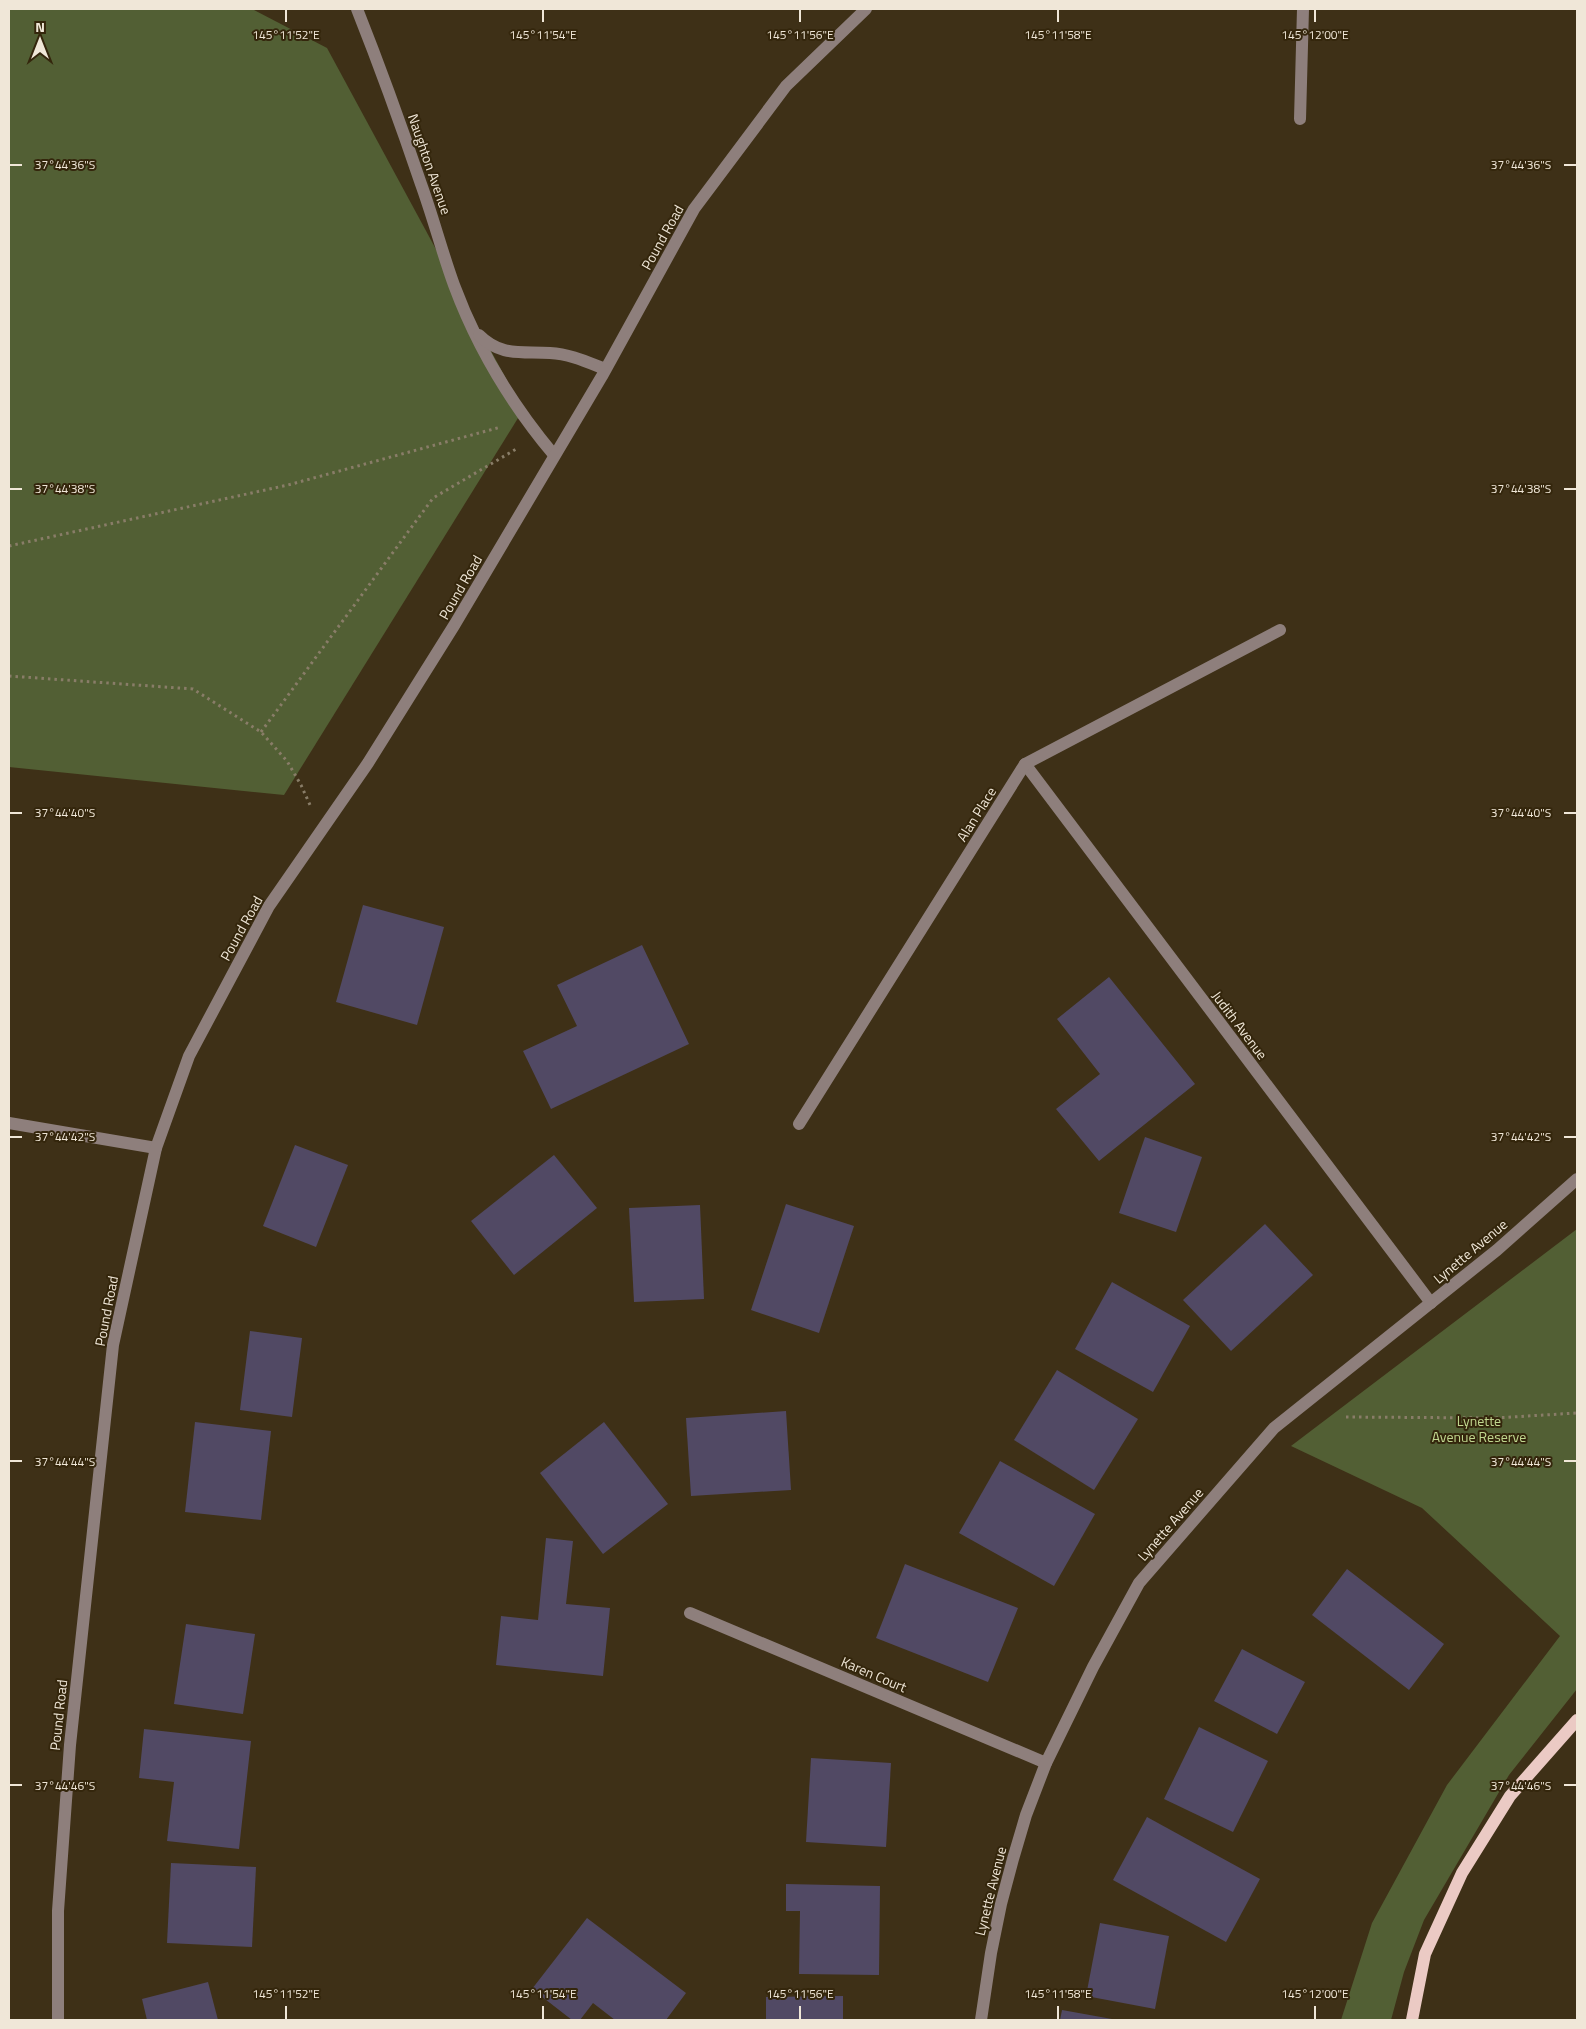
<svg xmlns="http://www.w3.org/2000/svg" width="1586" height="2029" viewBox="0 0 1586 2029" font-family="'Titillium Web',sans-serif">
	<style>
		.forest { fill: #525f34 }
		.building { fill: #514964 }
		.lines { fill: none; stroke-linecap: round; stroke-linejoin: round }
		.path { stroke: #897d68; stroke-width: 3; stroke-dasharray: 2.5 4; stroke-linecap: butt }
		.minor { stroke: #8e7f7c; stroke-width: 12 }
		.major { stroke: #ebcac4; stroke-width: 12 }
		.ticks { fill: none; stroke: #f0e7d8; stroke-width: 2 }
		.labels { text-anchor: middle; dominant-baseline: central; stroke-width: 4; stroke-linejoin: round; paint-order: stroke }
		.street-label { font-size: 14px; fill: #f0e7d8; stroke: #34260c }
		.park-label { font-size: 14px; fill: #c0d78f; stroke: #34260c }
		.ticks-label { font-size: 12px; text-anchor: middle; fill: #f0e7d8; stroke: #34260c; stroke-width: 4; stroke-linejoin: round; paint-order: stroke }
	</style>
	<rect width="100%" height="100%" fill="#3e3017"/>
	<g class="forest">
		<path d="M9,9H252L327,48L523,410L284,795L9,767Z"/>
		<path d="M1577,1229V1689L1509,1775L1424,1920L1404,1972L1391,2020H1341L1372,1923L1447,1785L1560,1636L1422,1508L1291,1446Z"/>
	</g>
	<g class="building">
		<path d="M363,905L444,927L417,1025L336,1002Z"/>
		<path d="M642,945L689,1044L551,1109L523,1051L577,1026L557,985Z"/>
		<path d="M1109,977L1195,1084L1099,1161L1056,1109L1100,1074L1057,1019Z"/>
		<path d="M1145,1137L1202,1157L1176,1232L1119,1213Z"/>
		<path d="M295,1145L348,1165L316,1247L263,1226Z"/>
		<path d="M554,1155L597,1208L514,1275L471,1221Z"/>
		<path d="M786,1204L854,1226L819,1333L751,1310Z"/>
		<path d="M700,1205L704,1299L634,1302L629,1208Z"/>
		<path d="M1265,1224L1313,1275L1231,1351L1183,1300Z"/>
		<path d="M1112,1282L1190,1326L1153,1392L1075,1349Z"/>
		<path d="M250,1331L302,1338L292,1417L240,1410Z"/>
		<path d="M1057,1370L1138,1419L1094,1490L1014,1440Z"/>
		<path d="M786,1411L791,1490L691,1496L686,1418Z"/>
		<path d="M195,1422L271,1431L261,1520L185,1512Z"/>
		<path d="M604,1422L668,1504L603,1554L540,1473Z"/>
		<path d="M1000,1461L1095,1514L1054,1586L959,1533Z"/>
		<path d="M546,1538L573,1541L566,1604L610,1608L603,1676L496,1665L501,1616L538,1620Z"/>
		<path d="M905,1564L1018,1608L988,1682L876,1638Z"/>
		<path d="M1347,1569L1444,1644L1409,1690L1312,1615Z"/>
		<path d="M186,1624L255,1634L243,1714L174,1704Z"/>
		<path d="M1242,1649L1305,1682L1277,1734L1214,1701Z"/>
		<path d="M1199,1727L1268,1761L1233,1832L1164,1799Z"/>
		<path d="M144,1729L251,1741L239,1849L167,1841L174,1782L139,1778Z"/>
		<path d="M811,1758L891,1763L886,1847L806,1842Z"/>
		<path d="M1147,1817L1260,1879L1226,1942L1113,1880Z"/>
		<path d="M171,1863L256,1867L252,1947L167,1943Z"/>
		<path d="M786,1884L880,1886L879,1975L799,1974L800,1911H786Z"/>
		<path d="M587,1918L686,1993L666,2020H615L593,2003L580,2020H572L532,1989Z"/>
		<path d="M1100,1923L1169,1936L1155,2009L1086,1996Z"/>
		<path d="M208,1982L218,2020H147L142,1999Z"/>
		<path d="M843,1996V2020H766V1997Z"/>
		<path d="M1062,2010L1112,2019V2020H1060Z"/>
	</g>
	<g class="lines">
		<g class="path">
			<path d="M9,546L288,485L501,427"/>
			<path d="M9,676L193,689L261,732L287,761L301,785L310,805"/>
			<path d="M261,732L433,498L518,448"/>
			<path d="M1346,1417L1495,1418L1577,1413"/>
		</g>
		<g class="minor">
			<path d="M357,9C380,67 401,125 421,184C433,217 442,252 454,285C477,347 512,405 554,455"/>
			<path d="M1300,119L1303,9"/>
			<path d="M479,335C501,357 521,351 550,353C570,354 587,362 605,369"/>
			<path d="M1025,764L1431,1303"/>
			<path d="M9,1123L156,1148"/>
			<path d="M799,1124L1025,764L1280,630"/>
			<path d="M690,1613L1046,1763"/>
			<path d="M58,2020V1911L70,1745L113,1345L156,1148L189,1056L269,906L368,763L455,624L602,376L694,209L786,86L866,9"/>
			<path d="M981,2020L991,1953L1001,1904L1013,1859L1026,1815L1046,1763L1093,1667L1139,1583L1274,1428L1497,1250L1577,1179"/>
		</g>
		<path class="major" d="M1412,2020L1425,1954L1462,1873L1510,1796L1577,1720"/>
	</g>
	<path class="ticks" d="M286,10V22M543,10V22M800,10V22M1058,10V22M1315,10V22M10,165H22M1564,165H1576M10,489H22M1564,489H1576M10,813H22M1564,813H1576M10,1137H22M1564,1137H1576M10,1461H22M1564,1461H1576M10,1785H22M1564,1785H1576M286,2006V2019M543,2006V2019M800,2006V2019M1058,2006V2019M1315,2006V2019"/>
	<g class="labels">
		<g class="street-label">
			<text transform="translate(430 164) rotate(71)">Naughton Avenue</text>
			<text transform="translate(662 237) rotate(-61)">Pound Road</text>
			<text transform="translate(460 587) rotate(-60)">Pound Road</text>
			<text transform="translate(976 814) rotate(-58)">Alan Place</text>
			<text transform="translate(241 928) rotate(-61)">Pound Road</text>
			<text transform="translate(1240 1025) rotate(53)">Judith Avenue</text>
			<text transform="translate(1470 1251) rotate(-40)">Lynette Avenue</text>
			<text transform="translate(106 1311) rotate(-79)">Pound Road</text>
			<text transform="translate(1170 1524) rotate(-49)">Lynette Avenue</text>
			<text transform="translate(874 1674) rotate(23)">Karen Court</text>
			<text transform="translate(58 1715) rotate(-84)">Pound Road</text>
			<text transform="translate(990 1891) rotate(-76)">Lynette Avenue</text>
		</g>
		<g class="park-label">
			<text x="1479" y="1420">Lynette<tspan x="1479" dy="16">Avenue Reserve</tspan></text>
		</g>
	</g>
	<g class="ticks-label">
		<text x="286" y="39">145°11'52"E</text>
		<text x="543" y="39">145°11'54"E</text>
		<text x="800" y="39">145°11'56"E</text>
		<text x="1058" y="39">145°11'58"E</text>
		<text x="1315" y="39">145°12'00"E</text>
		<text x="65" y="169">37°44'36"S</text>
		<text x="1521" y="169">37°44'36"S</text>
		<text x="65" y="493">37°44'38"S</text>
		<text x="1521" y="493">37°44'38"S</text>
		<text x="65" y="817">37°44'40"S</text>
		<text x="1521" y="817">37°44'40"S</text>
		<text x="65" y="1141">37°44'42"S</text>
		<text x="1521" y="1141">37°44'42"S</text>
		<text x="65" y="1466">37°44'44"S</text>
		<text x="1521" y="1466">37°44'44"S</text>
		<text x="65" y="1790">37°44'46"S</text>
		<text x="1521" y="1790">37°44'46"S</text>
		<text x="286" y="1998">145°11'52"E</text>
		<text x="543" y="1998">145°11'54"E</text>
		<text x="800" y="1998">145°11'56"E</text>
		<text x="1058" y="1998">145°11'58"E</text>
		<text x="1315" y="1998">145°12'00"E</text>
	</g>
	<rect width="1586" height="2029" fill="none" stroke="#f0e7d8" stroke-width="20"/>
	<g transform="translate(40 40)" stroke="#34260c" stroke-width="4" paint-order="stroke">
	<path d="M0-4L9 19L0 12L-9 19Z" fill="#f0e7d8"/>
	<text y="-8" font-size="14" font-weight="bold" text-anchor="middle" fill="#f0e7d8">N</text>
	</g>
</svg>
